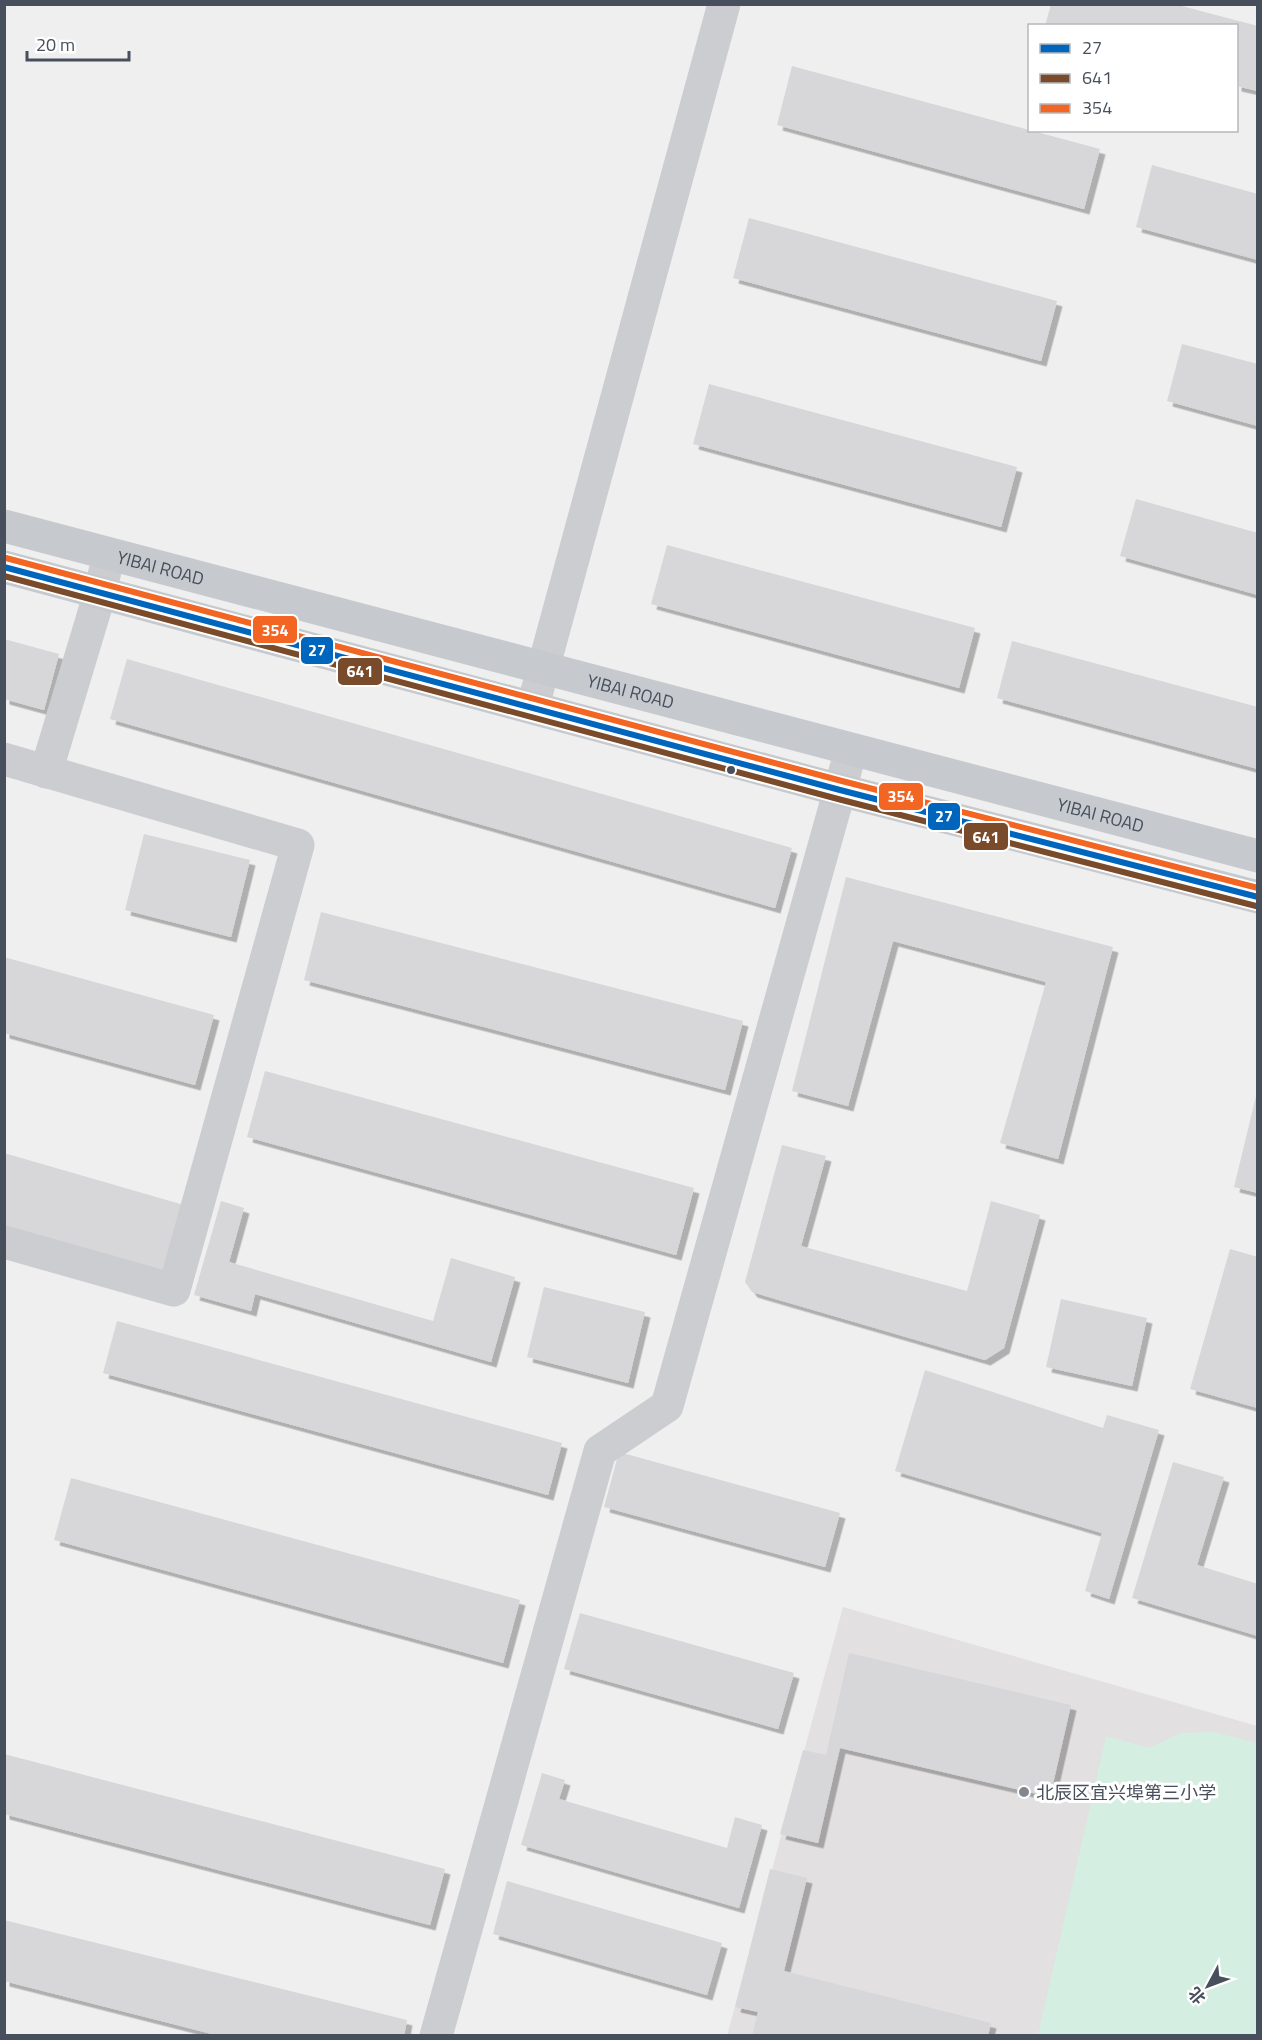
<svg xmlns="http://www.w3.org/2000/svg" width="1262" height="2040" viewBox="0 0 1262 2040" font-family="'Titillium Web','Noto Sans SC',sans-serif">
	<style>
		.education { fill: #e2e0e1 }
		.green { fill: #d4eee1 }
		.building { fill: #d7d7d9; filter: url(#shadow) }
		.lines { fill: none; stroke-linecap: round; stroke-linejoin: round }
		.minor { stroke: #cbcdd0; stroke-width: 33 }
		.major { stroke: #c6cace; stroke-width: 33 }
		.bus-1-casing { stroke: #fff; stroke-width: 10 }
		.bus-2-casing { stroke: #fff; stroke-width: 10 }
		.bus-3-casing { stroke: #fff; stroke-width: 10 }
		.bus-1 { stroke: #0065bd; stroke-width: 6 }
		.bus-2 { stroke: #7a4b2a; stroke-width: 6 }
		.bus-3 { stroke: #f26522; stroke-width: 6 }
		.bus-dot { fill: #464f5b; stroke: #fff; stroke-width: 2 }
		.poi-dot { fill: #82878f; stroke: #fff; stroke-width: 2 }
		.labels { text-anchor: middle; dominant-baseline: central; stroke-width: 6; stroke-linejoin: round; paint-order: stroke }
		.street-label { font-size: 18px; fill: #464f5b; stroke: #fff }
		.poi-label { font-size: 18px; fill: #464f5b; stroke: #fff; text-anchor: start }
		.line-badge { stroke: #fff; stroke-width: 2 }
		.badge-label { font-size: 16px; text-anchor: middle; font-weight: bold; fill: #fff }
	</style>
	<defs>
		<filter id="shadow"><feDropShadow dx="5.5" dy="5.5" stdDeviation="0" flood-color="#0004"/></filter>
	</defs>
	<rect width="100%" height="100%" fill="#f0efef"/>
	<path class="education" d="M843,1607L1257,1726V2035L727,2036Z"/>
	<path class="green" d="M1214,1732L1257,1743V2035H1038L1106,1736L1150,1748L1180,1733Z"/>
	<g class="building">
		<path d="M1051,4H1174L1258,26V91L1236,86V26H1045Z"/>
		<path d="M792,66L1100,149L1084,209L777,125Z"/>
		<path d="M1152,165L1258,194V260L1136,227Z"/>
		<path d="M749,218L1057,301L1041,361L733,278Z"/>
		<path d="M1182,344L1258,364V426L1167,401Z"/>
		<path d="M709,384L1017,467L1001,527L693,444Z"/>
		<path d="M1136,499L1258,533V595L1120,556Z"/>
		<path d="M667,545L975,628L959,688L651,604Z"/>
		<path d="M4,639L59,654L44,710L4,699Z"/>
		<path d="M1012,641L1258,707V769L997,698Z"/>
		<path d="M127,659L792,848L775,908L110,719Z"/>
		<path d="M144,834L250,860L231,937L125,910Z"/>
		<path d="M846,877L1113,947L1058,1159L1000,1143L1046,982L893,941L848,1106L792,1091Z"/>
		<path d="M321,912L743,1021L725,1090L304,980Z"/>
		<path d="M4,957L214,1015L195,1085L4,1033Z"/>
		<path d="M265,1071L694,1188L676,1255L247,1137Z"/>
		<path d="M1257,1092H1258V1193L1234,1187Z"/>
		<path d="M782,1145L826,1156L801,1246L967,1291L991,1201L1040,1215L1004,1348L985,1360L752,1292L745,1282Z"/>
		<path d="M4,1153L184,1205L164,1274L4,1228Z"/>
		<path d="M221,1201L244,1208L229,1262L433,1321L451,1258L515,1277L491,1362L255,1294L251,1311L194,1295Z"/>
		<path d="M1230,1249L1258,1257V1408L1190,1389Z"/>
		<path d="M544,1287L645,1312L628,1383L527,1357Z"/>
		<path d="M1061,1299L1147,1318L1132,1386L1046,1367Z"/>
		<path d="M117,1321L562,1443L548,1495L103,1373Z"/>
		<path d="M925,1370L1103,1428L1107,1415L1159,1430L1109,1599L1085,1591L1102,1533L895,1471Z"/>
		<path d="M619,1452L840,1513L825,1567L604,1507Z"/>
		<path d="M1173,1462L1224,1477L1197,1565L1258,1584V1636L1132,1598Z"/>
		<path d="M71,1478L520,1600L503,1663L54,1540Z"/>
		<path d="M580,1613L794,1673L778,1729L564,1669Z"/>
		<path d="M849,1653L1071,1705L1050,1797L840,1748L818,1843L780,1834L803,1750L826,1755Z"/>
		<path d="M4,1754L445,1869L430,1925L4,1814Z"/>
		<path d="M542,1773L565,1780L559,1799L727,1848L735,1817L762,1825L739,1908L521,1845Z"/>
		<path d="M770,1869L807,1878L784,1971L991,2023L988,2036H752L758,2012L735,2007Z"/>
		<path d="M507,1881L722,1943L707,1995L493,1934Z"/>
		<path d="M4,1920L407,2020L404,2036H220L4,1981Z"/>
	</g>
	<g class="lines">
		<g class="minor">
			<path d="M533,706L724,4"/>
			<path d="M4,759L298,845L174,1290L4,1242"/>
			<path d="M46,772L100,593L109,554"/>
			<path d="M436,2036L600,1451L667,1406L851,750"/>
		</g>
		<g class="major">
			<path id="s1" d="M4,526L1258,856"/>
			<path d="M4,567L840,790L1258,897"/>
		</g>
		<g class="bus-1-casing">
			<path id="bus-1" d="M4,567L840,790L1258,897"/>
		</g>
		<g class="bus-2-casing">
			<path id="bus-2" d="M4,576L838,799L1256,906"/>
		</g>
		<g class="bus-3-casing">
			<path id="bus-3" d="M6,558L842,781L1258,888"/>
		</g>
		<use href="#bus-1" class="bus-1"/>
		<use href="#bus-2" class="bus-2"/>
		<use href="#bus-3" class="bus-3"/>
	</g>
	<circle class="bus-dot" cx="731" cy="770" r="5"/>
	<circle class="poi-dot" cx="1024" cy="1792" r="6"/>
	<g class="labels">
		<g class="street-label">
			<text stroke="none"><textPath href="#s1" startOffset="162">YIBAI ROAD</textPath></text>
			<text stroke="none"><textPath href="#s1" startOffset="648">YIBAI ROAD</textPath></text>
			<text stroke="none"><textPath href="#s1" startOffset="1134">YIBAI ROAD</textPath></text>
		</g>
		<g class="poi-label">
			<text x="1036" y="1792">北辰区宜兴埠第三小学</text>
		</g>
	</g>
	<g class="line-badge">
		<rect x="252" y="615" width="46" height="29" rx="6" fill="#f26522"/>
		<rect x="300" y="636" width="34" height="29" rx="6" fill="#0065bd"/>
		<rect x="337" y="657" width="46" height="29" rx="6" fill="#7a4b2a"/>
		<rect x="878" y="782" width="46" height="29" rx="6" fill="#f26522"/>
		<rect x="927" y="802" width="34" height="29" rx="6" fill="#0065bd"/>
		<rect x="963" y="822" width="46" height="29" rx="6" fill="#7a4b2a"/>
	</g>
	<g class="badge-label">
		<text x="275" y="636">354</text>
		<text x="317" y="656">27</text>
		<text x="360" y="677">641</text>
		<text x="901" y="802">354</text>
		<text x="944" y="822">27</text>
		<text x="986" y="843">641</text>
	</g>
	<rect width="1262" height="2040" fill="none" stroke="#464f5b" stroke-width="12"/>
	<rect x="1028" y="24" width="210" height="108" fill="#ffffff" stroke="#b5b9bd" stroke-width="1.5"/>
	<rect x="1040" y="44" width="30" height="9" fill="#0065bd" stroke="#b5b9bd" stroke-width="1.5"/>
	<text x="1082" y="54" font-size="18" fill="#464f5b">27</text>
	<rect x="1040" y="74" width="30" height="9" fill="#7a4b2a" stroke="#b5b9bd" stroke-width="1.5"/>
	<text x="1082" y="84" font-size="18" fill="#464f5b">641</text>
	<rect x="1040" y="104" width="30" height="9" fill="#f26522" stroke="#b5b9bd" stroke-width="1.5"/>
	<text x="1082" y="114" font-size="18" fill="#464f5b">354</text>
	<g transform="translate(1208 1986) rotate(229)" stroke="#ffffff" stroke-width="4.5" paint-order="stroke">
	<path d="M0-4.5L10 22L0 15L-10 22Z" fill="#464f5b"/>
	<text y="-9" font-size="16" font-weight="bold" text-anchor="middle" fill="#464f5b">北</text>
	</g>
	<path d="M27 51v9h102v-9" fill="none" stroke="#464f5b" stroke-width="3"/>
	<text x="36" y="51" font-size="18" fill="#464f5b" stroke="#ffffff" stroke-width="4.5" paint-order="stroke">20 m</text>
</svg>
